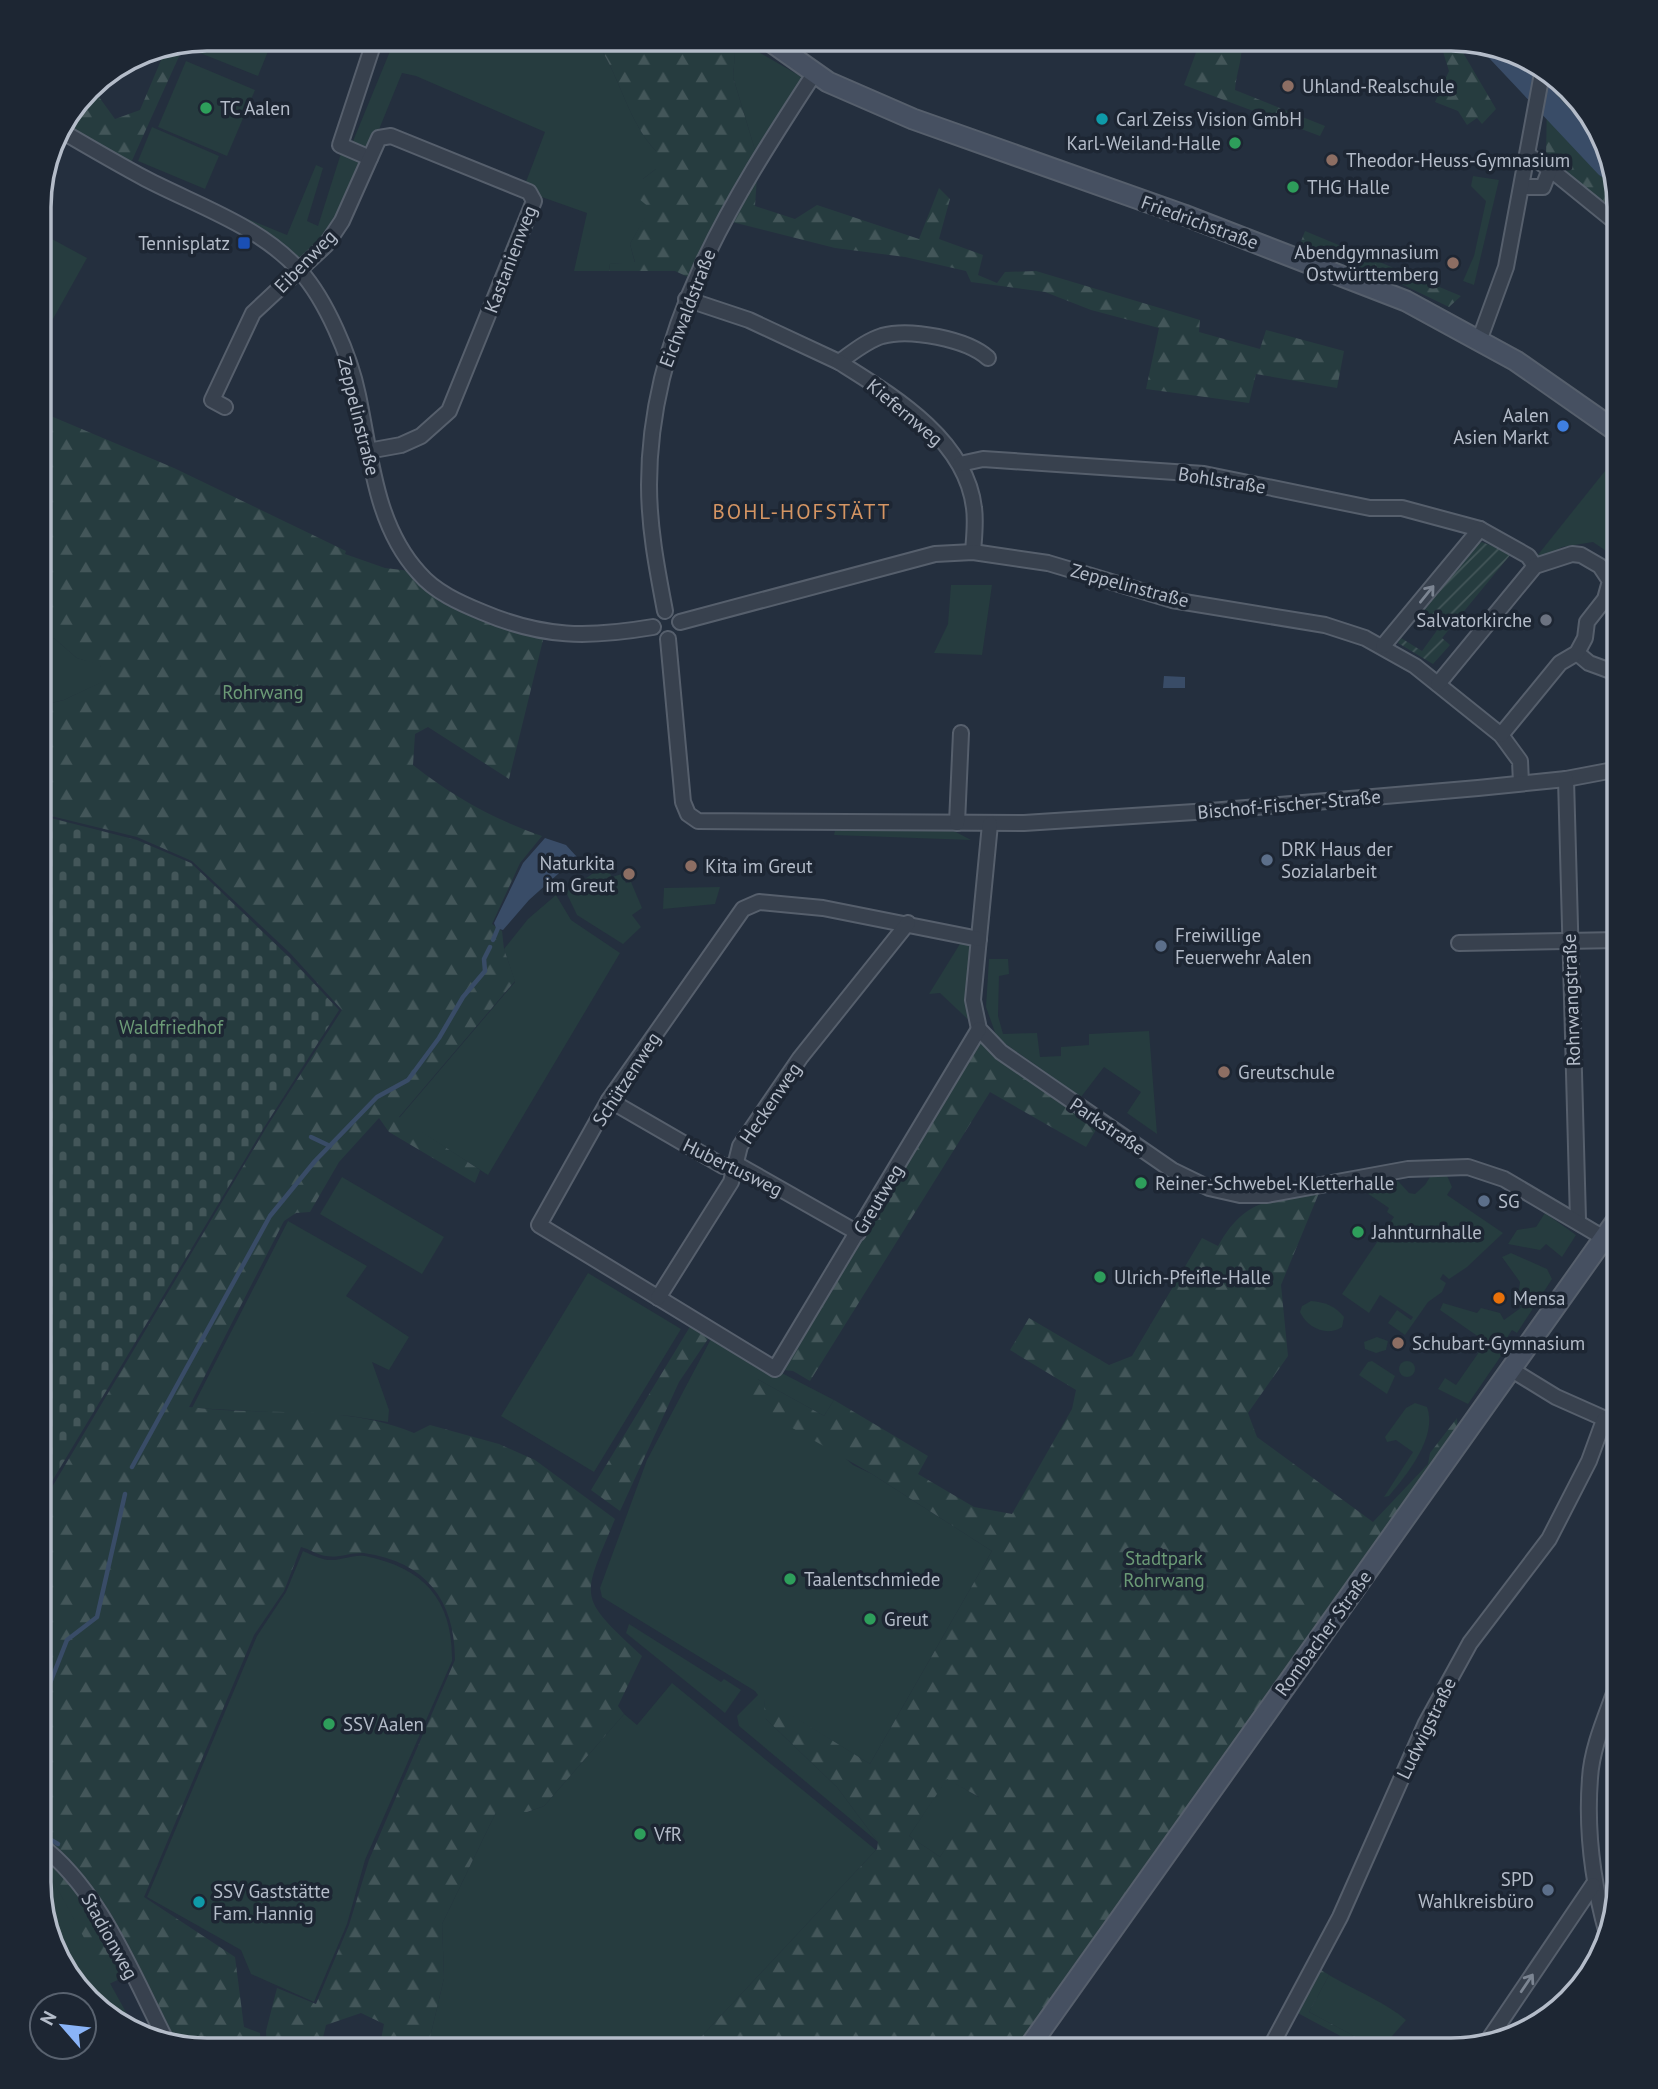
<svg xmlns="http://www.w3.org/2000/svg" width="1658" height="2089" viewBox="0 0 1658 2089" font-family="'PT Sans',sans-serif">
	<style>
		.green { fill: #263c3f }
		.forest { fill: url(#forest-firs); fill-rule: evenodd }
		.cemetery { fill: url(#cemetery-stones) }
		.garden { fill: url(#garden-furrows) }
		.water { fill: #394c67 }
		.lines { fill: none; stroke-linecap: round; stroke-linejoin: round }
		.stream { stroke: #394c67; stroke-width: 4.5 }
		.river { stroke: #394c67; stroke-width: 24 }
		.minor-casing { stroke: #565f6c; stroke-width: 18 }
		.secondary-casing { stroke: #565f6c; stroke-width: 23 }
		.minor { stroke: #38414e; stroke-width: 14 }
		.secondary { stroke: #465061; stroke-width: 19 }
		.oneway { stroke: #7c8592 }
		.education-dot { fill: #8d6e63; stroke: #1d2633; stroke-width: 2.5 }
		.leisure-dot { fill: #2e9e5b; stroke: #1d2633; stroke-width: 2.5 }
		.culture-dot { fill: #0f9aa8; stroke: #1d2633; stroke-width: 2.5 }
		.transit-dot { fill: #1a4fb4; stroke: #1d2633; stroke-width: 2.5 }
		.shop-dot { fill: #3f7fe0; stroke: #1d2633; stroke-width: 2.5 }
		.worship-dot { fill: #6b7280; stroke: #1d2633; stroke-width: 2.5 }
		.service-dot { fill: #5c6f8a; stroke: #1d2633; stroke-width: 2.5 }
		.food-dot { fill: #e8710a; stroke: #1d2633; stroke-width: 2.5 }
		.labels { text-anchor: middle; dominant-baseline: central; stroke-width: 7; stroke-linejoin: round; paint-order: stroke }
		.poi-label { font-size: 19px; fill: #b4bcc9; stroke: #1d2633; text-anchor: start }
		.street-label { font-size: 19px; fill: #b4bcc9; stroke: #1d2633 }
		.park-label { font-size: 19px; fill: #6b9a76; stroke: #1d2633 }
		.neighbourhood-label { font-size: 21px; letter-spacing: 2px; fill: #d59563; stroke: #1d2633 }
		.rim { fill: none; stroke: #b4bcc9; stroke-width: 3.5 }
	</style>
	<defs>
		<pattern id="forest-firs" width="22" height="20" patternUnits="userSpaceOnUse" patternTransform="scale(1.75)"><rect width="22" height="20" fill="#263c3f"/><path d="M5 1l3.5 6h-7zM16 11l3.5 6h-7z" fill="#435659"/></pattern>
		<pattern id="cemetery-stones" width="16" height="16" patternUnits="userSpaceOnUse" patternTransform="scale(1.75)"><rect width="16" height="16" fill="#263c3f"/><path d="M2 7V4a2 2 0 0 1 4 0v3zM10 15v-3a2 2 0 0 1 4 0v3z" fill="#435659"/></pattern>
		<pattern id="garden-furrows" width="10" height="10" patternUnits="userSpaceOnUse" patternTransform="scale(1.75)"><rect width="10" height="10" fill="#263c3f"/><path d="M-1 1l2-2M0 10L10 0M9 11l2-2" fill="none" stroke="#435659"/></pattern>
	</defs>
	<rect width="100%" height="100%" fill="#242f3e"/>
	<g class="green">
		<path d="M206,39H273L258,76L190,49L193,41Z"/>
		<path d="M395,39H594C620,73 626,119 656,151V169L643,179L651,208L630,244L635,263L610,264L609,271H574L587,213L536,195L524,187L545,132L416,76L402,73L369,154L351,146Z"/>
		<path d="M736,39L807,80L757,157L733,77Z"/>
		<path d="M1481,45L1529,59L1526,77L1517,85Z"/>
		<path d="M186,61L255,90L227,156L158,127Z"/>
		<path d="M152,127L219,156L205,189L138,161Z"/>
		<path d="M342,150L366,160L342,213L301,266L214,205L287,235L316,165L323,168L307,221L318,226Z"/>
		<path d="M1473,176L1499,180L1474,285L1463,281L1474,256L1486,201L1471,186Z"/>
		<path d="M39,232L87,258L39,344Z"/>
		<path d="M1605,471L1619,484V543L1614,550L1619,555L1617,596L1615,557L1593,542L1562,547L1542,559L1537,556Z"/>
		<path d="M951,585H992L982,655L934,653L948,624Z"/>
		<path d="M54,638L77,658L100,664L107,680L64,700L39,706V644Z"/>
		<path d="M836,826L954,831L971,840L834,835Z"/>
		<path d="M605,865L612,877L622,874L626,883L631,882L642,908L632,915L641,927L623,944L577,915L566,892Z"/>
		<path d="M720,887L715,904L663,909L664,888Z"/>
		<path d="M556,895L571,920L620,953L488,1175L399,1118L515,982L504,949L528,919Z"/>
		<path d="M963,939L975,941V1026L940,993L929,994Z"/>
		<path d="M989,959H1008L1009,974L999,976L998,1016L1003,1034L1037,1033L1040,1057L1061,1056V1047L1089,1045V1034L1149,1031L1157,1134L1127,1113L1141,1092L1104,1067L1081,1097L997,1038L986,1007Z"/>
		<path d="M1445,1171L1452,1187L1447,1195L1503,1233L1467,1267L1449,1279L1443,1274L1440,1279L1446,1283L1442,1292L1428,1302L1405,1335L1388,1323L1397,1310L1411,1320L1413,1317L1380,1295L1369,1313L1342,1294L1394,1217L1387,1212L1389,1208L1367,1193L1385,1183L1398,1181L1409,1193L1415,1194L1425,1185L1433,1172Z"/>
		<path d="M342,1177L444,1237L422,1274L320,1214Z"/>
		<path d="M1545,1213L1576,1235L1562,1257L1546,1244L1540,1250L1508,1244L1517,1230L1536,1227Z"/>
		<path d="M288,1221L367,1266L346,1296L409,1337L389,1370L372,1362L389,1410L388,1422L350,1416L192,1408Z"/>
		<path d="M1511,1253L1547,1269L1552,1279L1517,1333L1512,1330L1499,1350L1503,1353L1468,1404L1438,1389L1445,1378L1456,1385L1486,1342L1440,1310L1443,1303L1477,1313L1481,1308L1500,1313L1504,1320L1522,1307L1517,1304L1520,1282L1502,1257Z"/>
		<path d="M588,1273L681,1329L594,1472L501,1416Z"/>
		<path d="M1311,1301C1325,1302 1335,1306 1344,1317L1342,1327C1327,1337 1307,1328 1300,1312L1302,1306Z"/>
		<path d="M712,1337L834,1400L824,1416L757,1379L853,1465L872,1474L992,1551L870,1764L764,1699L766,1719L837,1787L878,1842L739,1726L737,1716L758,1695L755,1691L602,1597L600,1588L647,1460Z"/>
		<path d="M1377,1337L1388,1341L1386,1350L1376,1353L1365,1349L1364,1342Z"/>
		<circle cx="1407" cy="1369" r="8"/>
		<path d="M1372,1361L1395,1376L1387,1394L1359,1375L1368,1362Z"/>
		<path d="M1415,1403L1427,1407C1438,1436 1407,1475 1389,1496L1384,1497L1413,1452L1396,1440L1387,1442L1385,1437L1406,1408Z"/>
		<path d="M303,1551C310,1554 320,1559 328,1560C340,1561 353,1554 365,1556C425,1568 453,1601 452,1661L365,1860L347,1924L314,2002L251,1974L241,1950L147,1897L257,1636L286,1592Z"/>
		<path d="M629,1624L721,1682L724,1679L741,1690L725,1713L626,1633Z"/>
		<path d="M672,1683L876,1850L689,2050H427L444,1978L442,1924L496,1812H527L544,1806L624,1714L637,1725Z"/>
		<path d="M947,1778L980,1798L940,1857L909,1836Z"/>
		<path d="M49,1873L137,2032L123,2028L67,1976L39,1883V1879Z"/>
		<path d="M1329,1975C1351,1988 1390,2005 1406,2020L1380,2050L1309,2012Z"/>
	</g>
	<g class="forest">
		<path d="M594,39H736L733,77L757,157L692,279L675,271H609L610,264L635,262L630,244L650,208L633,194L643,179L656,169V151C626,119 620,73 594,39Z"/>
		<path d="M1201,39H1241C1244,57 1236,72 1235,90L1325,126L1320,136L1184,85Z"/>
		<path d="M1439,39H1455L1496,109L1482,124L1477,118L1467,125L1458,111L1435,102L1449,71Z"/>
		<path d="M185,43L130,165L60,126L83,96L99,97L115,119L140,110L167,46Z"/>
		<path d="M1556,93L1599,140L1619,206V217L1546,159L1547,100Z"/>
		<path d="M757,177L755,206L795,219L817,205L919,239L939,188L950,199L939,239L983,255L978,275L997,283L1005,272L1036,271L1200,320L1199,332L1260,349L1266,330L1344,351L1337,388L1256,374L1249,403L1146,389L1159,328L1091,310L1045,292L971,282L966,271L905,257L835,248L732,222Z"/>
		<path d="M1305,231L1461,296L1449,307L1391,279L1300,244Z"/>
		<path d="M39,411L174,468L346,551L345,554L385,568L410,571L544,636L509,779L428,727L415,734L413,765C452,796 495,820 542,836L520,863L492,924L502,931L504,949L515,981L399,1117L480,1170L475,1183L389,1132L379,1118L339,1162L310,1212L296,1213L284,1221L189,1407C263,1417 343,1403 414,1433L430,1425L499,1444L535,1460L615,1519C581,1601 577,1595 642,1656L618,1706L624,1714L544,1806L527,1812H496L442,1924L444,1978L427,2050H379L384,2024L361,2013L326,2025L320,2050H267L266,2031L277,1988L316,2004L349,1925L369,1860L455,1660C455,1600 426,1562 364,1553C352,1552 339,1558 326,1556C318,1555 309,1549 301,1547L284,1591L254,1635L144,1897L235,1957L244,2027L260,2033L261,2050H206L172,2041L82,1880L39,1842V1509L266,1128L342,1010L290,953L192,861L137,837L39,813V706L64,700L106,680L100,665L77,658L54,638L39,644Z"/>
		<path d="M979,1029L1101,1121L1086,1147L990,1092L810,1381L793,1371L775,1369Z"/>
		<path d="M1319,1193L1281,1285L1288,1356L1248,1413L1257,1437L1373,1522L1428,1464L1430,1453L1457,1418L1458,1433L1023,2050H689L877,1849L878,1842L837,1787L765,1718L764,1698L870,1764L992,1551L872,1474L744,1400L757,1379L824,1416L834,1400L928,1456L918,1474L974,1507L1012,1514L1072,1409L1076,1390L1010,1350L1029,1318L1109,1365L1132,1356L1202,1238L1218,1246C1245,1198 1269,1201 1319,1193ZM947,1779L979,1797L940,1857L909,1836Z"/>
		<path d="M691,1325L710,1336L679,1382L620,1511L591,1490Z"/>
		<path d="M39,1846L82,1890L128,1975L109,1984L49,1873L39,1879Z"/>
		<path d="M1318,1968L1329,1975L1309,2012L1380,2050H1343L1348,2040L1296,2012Z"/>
	</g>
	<path class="cemetery" d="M39,815L137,840L191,863L290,958L339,1010L265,1126L39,1503Z"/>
	<path class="garden" d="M1482,542L1511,554L1442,638L1450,645L1433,664L1398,643L1401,638L1422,651L1438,629L1419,613L1474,545Z"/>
	<g class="water">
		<path d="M1164,676L1185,677V688H1163Z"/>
		<path d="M545,838L566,845L577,857L529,900L503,930L496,928L494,923L523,863Z"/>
	</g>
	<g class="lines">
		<g class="stream">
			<path d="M493,940L498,928"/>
			<path d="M311,1137L330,1146"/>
			<path d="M132,1467L270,1216L315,1161L377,1097L408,1080L439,1038L463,997L485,971L484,959L490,947"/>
			<path d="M39,1711L67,1640L97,1617L125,1494"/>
			<path d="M39,1833L58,1844"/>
		</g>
		<path class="river" d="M1498,50L1607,166"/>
		<g class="minor-casing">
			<g id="minor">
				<path d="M1567,91L1593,120"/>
				<path d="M58,129C87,146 116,163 146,179C198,206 260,226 300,271C326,300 350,356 358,395C371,456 375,525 419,573C435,592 460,603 482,612C543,638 588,638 653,627"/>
				<path d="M1528,155L1550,169L1619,225"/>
				<path d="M370,158L340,145L375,39"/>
				<path d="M1522,187H1543L1550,169"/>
				<path d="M686,299L749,320L839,362C852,353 866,341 882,336C910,328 967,339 988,358"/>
				<path d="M1479,341L1506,267L1543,68"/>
				<path d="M839,362C893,396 966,439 974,508C976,522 974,538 973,552"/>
				<path d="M225,407L212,400L253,313L326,245L342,221L379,138L391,136L529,192L534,201L449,411L421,436L401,445L368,451"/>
				<path d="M960,464L983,459L1204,474L1370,508H1402L1480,529L1528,556L1535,566"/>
				<path d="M665,611C657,569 649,528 649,485C649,329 732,200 814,74"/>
				<path d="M680,622L935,554L973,552L1048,563L1172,600L1325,625L1365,638L1415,666L1501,735L1520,761L1521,783"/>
				<path d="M668,639L683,802L688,814L698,821L1024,823L1210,811L1478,788L1566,779L1619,769"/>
				<path d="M1383,646L1480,529"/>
				<path d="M1577,653L1589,663L1619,674"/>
				<path d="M1438,684L1535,566L1572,554L1581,555L1600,566L1610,581L1605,599L1587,622L1585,638L1577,653L1560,663L1501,735"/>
				<path d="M1566,779L1578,1220"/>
				<path d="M957,823L961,733"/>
				<path d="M990,824L973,1000L979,1029L1001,1052L1172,1170L1209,1188L1240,1195H1267L1408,1169L1468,1167L1504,1179L1604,1238"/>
				<path d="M979,939L823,908L759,902L743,909L609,1100L539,1225L775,1369L979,1029"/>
				<path d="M1459,943L1619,940"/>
				<path d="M609,1100L723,1166H740L858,1233"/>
				<path d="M658,1298L731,1182L740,1146L800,1058L908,923"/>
				<path d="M1512,1370L1556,1397L1619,1425"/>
				<path d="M39,1844C99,1888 132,1974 166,2040"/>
				<path d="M1607,1934C1593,1884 1586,1830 1590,1778C1592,1744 1609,1710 1619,1679"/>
				<path d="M1489,2039L1593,1885"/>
				<path d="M1269,2050L1340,1917L1426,1723L1470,1643L1549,1539L1589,1461L1604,1420"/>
			</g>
		</g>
		<g class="secondary-casing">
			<g id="secondary">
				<path d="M767,39L828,82L913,119L1184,215L1406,301L1516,361L1619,433"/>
				<path d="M1027,2050L1619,1217"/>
			</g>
		</g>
		<use href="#minor" class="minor"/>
		<use href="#secondary" class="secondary"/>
	</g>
	<defs><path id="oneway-shaft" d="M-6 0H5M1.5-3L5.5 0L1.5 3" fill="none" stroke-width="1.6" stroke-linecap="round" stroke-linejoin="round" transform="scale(1.75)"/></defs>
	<g class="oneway">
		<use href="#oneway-shaft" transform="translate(1427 594) rotate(-51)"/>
		<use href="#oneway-shaft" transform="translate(1527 1983) rotate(-56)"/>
	</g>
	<g class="education-dot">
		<circle cx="1288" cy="86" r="7"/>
		<circle cx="1332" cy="160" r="7"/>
		<circle cx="1453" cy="263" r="7"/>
		<circle cx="691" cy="866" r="7"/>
		<circle cx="629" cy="874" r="7"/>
		<circle cx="1224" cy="1072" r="7"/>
		<circle cx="1398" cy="1343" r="7"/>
	</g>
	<g class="leisure-dot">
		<circle cx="206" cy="108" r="7"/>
		<circle cx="1235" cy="143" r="7"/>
		<circle cx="1293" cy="187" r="7"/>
		<circle cx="1141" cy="1183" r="7"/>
		<circle cx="1358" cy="1232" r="7"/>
		<circle cx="1100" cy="1277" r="7"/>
		<circle cx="790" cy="1579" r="7"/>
		<circle cx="870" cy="1619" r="7"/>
		<circle cx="329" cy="1724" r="7"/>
		<circle cx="640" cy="1834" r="7"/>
	</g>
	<g class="culture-dot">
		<circle cx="1102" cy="119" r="7"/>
		<circle cx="199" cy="1902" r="7"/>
	</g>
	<rect class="transit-dot" x="237" y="236" width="14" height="14" rx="3.5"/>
	<circle class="shop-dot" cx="1563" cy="426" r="7"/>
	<circle class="worship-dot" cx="1546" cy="620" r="7"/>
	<g class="service-dot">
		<circle cx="1267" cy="860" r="7"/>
		<circle cx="1161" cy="946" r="7"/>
		<circle cx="1484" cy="1201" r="7"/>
		<circle cx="1548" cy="1890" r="7"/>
	</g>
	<circle class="food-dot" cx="1499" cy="1298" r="7"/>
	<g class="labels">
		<g class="poi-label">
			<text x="1302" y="86">Uhland-Realschule</text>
			<text x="220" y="108">TC Aalen</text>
			<text x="1116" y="119">Carl Zeiss Vision GmbH</text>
			<text x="1221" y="143" text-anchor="end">Karl-Weiland-Halle</text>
			<text x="1346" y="160">Theodor-Heuss-Gymnasium</text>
			<text x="1307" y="187">THG Halle</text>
			<text x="230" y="243" text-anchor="end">Tennisplatz</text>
			<text x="1439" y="252" text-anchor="end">Abendgymnasium<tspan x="1439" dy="22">Ostwürttemberg</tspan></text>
			<text x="1549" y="415" text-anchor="end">Aalen<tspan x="1549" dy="22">Asien Markt</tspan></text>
			<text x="1532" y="620" text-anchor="end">Salvatorkirche</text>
			<text x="1281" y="849">DRK Haus der<tspan x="1281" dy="22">Sozialarbeit</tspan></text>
			<text x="615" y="863" text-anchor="end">Naturkita<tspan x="615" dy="22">im Greut</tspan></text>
			<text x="705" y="866">Kita im Greut</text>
			<text x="1175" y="935">Freiwillige<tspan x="1175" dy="22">Feuerwehr Aalen</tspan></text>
			<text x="1238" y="1072">Greutschule</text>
			<text x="1155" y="1183">Reiner-Schwebel-Kletterhalle</text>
			<text x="1498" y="1201">SG</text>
			<text x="1372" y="1232">Jahnturnhalle</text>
			<text x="1114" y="1277">Ulrich-Pfeifle-Halle</text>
			<text x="1513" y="1298">Mensa</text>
			<text x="1412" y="1343">Schubart-Gymnasium</text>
			<text x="804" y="1579">Taalentschmiede</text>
			<text x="884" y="1619">Greut</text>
			<text x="343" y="1724">SSV Aalen</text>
			<text x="654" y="1834">VfR</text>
			<text x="1534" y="1879" text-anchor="end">SPD<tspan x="1534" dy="22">Wahlkreisbüro</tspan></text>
			<text x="213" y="1891">SSV Gaststätte<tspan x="213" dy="22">Fam. Hannig</tspan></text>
		</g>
		<g class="street-label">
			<text transform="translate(1200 222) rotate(20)">Friedrichstraße</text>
			<text transform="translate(510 259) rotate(-69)">Kastanienweg</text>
			<text transform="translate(305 261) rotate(-46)">Eibenweg</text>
			<text transform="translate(687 308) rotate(-69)">Eichwaldstraße</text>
			<text transform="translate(905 412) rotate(40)">Kiefernweg</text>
			<text transform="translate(359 416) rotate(76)">Zeppelinstraße</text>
			<text transform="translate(1222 480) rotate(9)">Bohlstraße</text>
			<text transform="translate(1130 585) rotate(15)">Zeppelinstraße</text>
			<text transform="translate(1289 804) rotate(-5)">Bischof-Fischer-Straße</text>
			<text transform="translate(1571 1000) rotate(-92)">Rohrwangstraße</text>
			<text transform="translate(626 1079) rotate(-57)">Schützenweg</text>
			<text transform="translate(770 1103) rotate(-56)">Heckenweg</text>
			<text transform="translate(1108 1126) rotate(34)">Parkstraße</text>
			<text transform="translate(733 1167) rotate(26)">Hubertusweg</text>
			<text transform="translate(878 1199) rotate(-59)">Greutweg</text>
			<text transform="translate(1323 1633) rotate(-54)">Rombacher Straße</text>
			<text transform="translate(1426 1728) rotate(-64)">Ludwigstraße</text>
			<text transform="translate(110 1936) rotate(61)">Stadionweg</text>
		</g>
		<g class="park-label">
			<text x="263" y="692">Rohrwang</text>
			<text x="171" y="1027">Waldfriedhof</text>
			<text x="1164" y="1558">Stadtpark<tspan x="1164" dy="22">Rohrwang</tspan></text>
		</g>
		<g class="neighbourhood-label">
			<text x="802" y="511">BOHL-HOFSTÄTT</text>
		</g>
	</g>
	<path d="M0 0H1658V2089H0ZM207 51H1451A156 156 0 0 1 1607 207V1882A156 156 0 0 1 1451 2038H207A156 156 0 0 1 51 1882V207A156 156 0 0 1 207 51Z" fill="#1d2633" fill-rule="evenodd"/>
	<path class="rim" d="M207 51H1451A156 156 0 0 1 1607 207V1882A156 156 0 0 1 1451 2038H207A156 156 0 0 1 51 1882V207A156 156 0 0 1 207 51Z"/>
	<g transform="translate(63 2026) rotate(298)"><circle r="33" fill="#1d2633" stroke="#59626f" stroke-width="2"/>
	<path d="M0-5L12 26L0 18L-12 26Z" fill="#8ab4f8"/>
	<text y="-10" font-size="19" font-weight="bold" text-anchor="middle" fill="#b4bcc9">N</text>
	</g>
</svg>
